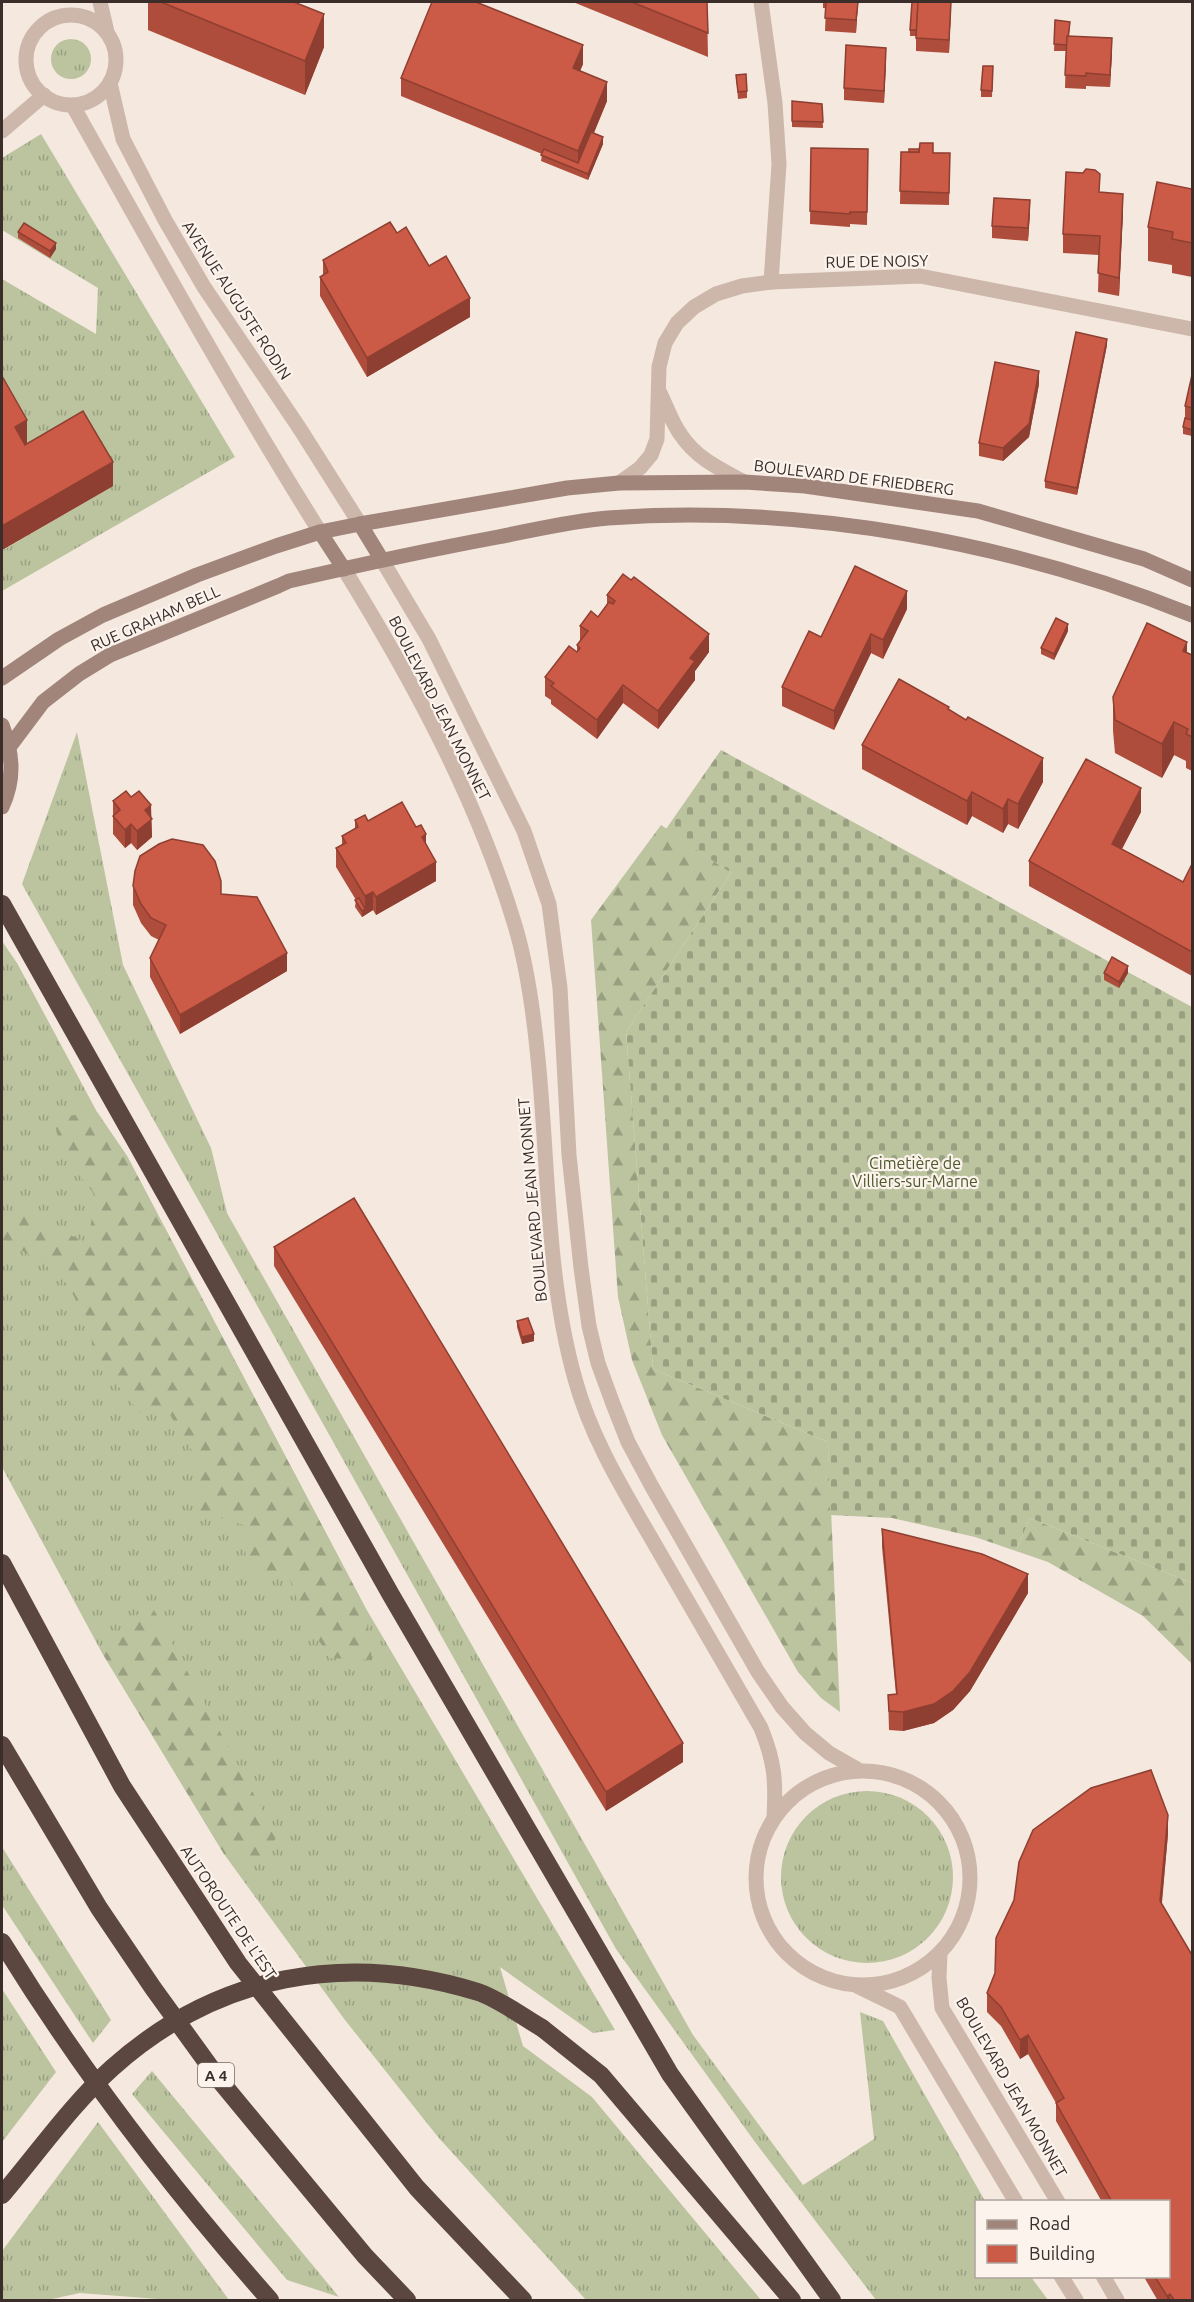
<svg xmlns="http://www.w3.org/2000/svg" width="1194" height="2302" viewBox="0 0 1194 2302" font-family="Ubuntu,sans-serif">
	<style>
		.grass { fill: url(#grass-tufts) }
		.forest { fill: url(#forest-firs) }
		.cemetery { fill: url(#cemetery-stones) }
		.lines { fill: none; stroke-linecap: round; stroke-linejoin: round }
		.minor { stroke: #cdb7aa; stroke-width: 15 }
		.tertiary { stroke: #cdb7aa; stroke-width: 15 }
		.secondary { stroke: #a1857b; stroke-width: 15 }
		.motorway { stroke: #5b4640; stroke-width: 18 }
		.motorway-bridge { stroke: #5b4640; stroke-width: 18 }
		.wall { fill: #af4d3c }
		.shaded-wall { fill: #8e3f31 }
		.building { fill: #cb5a46; stroke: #8e3f31; stroke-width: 1.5 }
		.labels { text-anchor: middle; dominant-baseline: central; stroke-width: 4.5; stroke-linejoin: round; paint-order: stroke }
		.shield { fill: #fbf3ec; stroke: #746864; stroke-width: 1.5 }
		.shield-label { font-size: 15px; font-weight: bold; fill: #3a2d2a }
		.street-label { font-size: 16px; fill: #3a2d2a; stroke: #fbf3ec }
		.park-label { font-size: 16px; fill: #4d592c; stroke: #fbf3ec }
	</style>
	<defs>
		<pattern id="grass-tufts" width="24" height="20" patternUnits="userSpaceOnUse" patternTransform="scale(1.5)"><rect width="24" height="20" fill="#bbc49e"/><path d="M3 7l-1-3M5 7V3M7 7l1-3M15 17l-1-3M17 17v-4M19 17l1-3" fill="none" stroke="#99a081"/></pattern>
		<pattern id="forest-firs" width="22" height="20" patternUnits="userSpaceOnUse" patternTransform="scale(1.5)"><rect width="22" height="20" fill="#bbc49e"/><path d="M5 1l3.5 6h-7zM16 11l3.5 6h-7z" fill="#99a081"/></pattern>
		<pattern id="cemetery-stones" width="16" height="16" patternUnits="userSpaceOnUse" patternTransform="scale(1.5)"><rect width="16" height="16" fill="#bbc49e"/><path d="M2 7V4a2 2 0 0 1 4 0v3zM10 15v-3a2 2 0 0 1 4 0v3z" fill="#99a081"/></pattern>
	</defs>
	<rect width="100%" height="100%" fill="#f4e8df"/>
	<g class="grass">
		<circle cx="71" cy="59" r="20"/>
		<path d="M41,134L235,457L2,591V548L3,550L112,486L25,469L2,400V279L96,334L98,288L2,230V158Z"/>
		<path d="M77,732L123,965L211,1148L227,1213L693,2035L803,2185L874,2139L860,2012L883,2021L985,2201L976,2202V2276L1031,2277L1048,2300H876L755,2142L616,1949L22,884Z"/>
		<path d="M2,941L17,963L97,1112L127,1156L365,1607L615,2030L593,2033L500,1967L523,2046L592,2097L761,2300H586L438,2137L345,2020L224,1854L101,1651L2,1467Z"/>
		<circle cx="867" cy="1877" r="86"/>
		<path d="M2,1847L111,2020L93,2043L2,1905Z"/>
		<path d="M2,1989L56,2072L2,2142Z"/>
		<path d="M152,2071L339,2297L287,2280L132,2094Z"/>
		<path d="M98,2122L229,2300H171L80,2293L47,2300H2V2251Z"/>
	</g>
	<g class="forest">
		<path d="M661,825L731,873L626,1032L653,1369L828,1442L840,1712L821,1698L798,1672L662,1435L632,1360L618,1297L591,920Z"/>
		<path d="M97,1112L127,1156L365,1607L372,1660L330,1658L303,1616L286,1569L247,1577L244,1525L197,1510L196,1457L167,1410L141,1414L93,1355L90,1322L61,1275L2,1238L13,1206L88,1244L95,1195L67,1160L52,1118Z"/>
		<path d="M1030,1518L1192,1583V1664L1143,1616L1048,1562L1016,1551Z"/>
		<path d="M154,1610L277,1837L261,1859L224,1854L101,1651L140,1612Z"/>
	</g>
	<path class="cemetery" d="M721,750L1192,1007V1583L1030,1518L1016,1551L975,1537L892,1518L830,1515L828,1442L653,1369L626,1032L731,873L666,829Z"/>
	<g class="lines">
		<g class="minor">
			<path d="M100,2L107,32"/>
			<path d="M761,2L775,103L779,164L771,282"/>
			<circle cx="71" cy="60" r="45"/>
			<path d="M110,83L123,139L165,220L204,287L300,429L360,524"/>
			<path d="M73,106C153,249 233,393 320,532"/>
			<path d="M2,131L44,95"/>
			<path d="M660,393C667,407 672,423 681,435C696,458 720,469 744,482"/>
			<path d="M619,483L640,468L651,455L657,439L659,367L665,343L677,323L694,307L716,294L742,286L771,282L920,276L1192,329"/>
		</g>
		<g class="tertiary">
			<path d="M382,560L429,639L524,831L549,904L560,988L569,1155L581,1268L589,1326L598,1363L613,1404L628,1442L651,1485L758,1672L782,1707L805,1733L829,1753L857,1769"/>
			<path d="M344,569C411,678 475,795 513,919C525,956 533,1010 537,1049C549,1159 545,1272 575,1379C591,1438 624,1491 654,1543C690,1605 726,1667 761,1728C775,1763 776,1781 774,1818"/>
			<circle cx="863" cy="1878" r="107"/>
			<path d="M940,1953L939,1978L942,2008L1058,2202"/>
			<path d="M857,1986L900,2007L1016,2202"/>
			<path d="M1061,2276L1076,2300"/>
			<path d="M1103,2276L1117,2300"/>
		</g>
		<g class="secondary">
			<path d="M360,524L382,560"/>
			<path d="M320,532L344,569"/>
			<path d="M2,678L59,639L103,615L197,575L276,546L320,532L360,524L567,488L619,483L744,482L805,486L978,511L1144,559L1192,580"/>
			<path d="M2,725C13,754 15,779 2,807"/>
			<path d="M10,746L43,702L79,674L110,655L278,586L289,581C359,565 428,550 498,537C534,530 571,521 608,518C803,504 1011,542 1192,615"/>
		</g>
		<g class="motorway">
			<path d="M2,904L391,1595L670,2074L832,2300"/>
			<path d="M2,1563L122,1786L238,1963L417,2188L523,2300"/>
			<path d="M2,1745L99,1908L153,1988L221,2082L365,2256L407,2300"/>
			<path d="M2,1942C80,2069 171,2188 270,2300"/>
			<path d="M542,2028L601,2075L792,2300"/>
		</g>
		<path class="motorway-bridge" d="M2,2195C36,2155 73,2103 112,2068C217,1974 346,1951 478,1992C499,1999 523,2017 542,2028"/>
	</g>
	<g class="wall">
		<path d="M148,2H294L324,47L305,95L148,30Z"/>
		<path d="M573,2H707L708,57Z"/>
		<path d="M823,2H858L856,33L825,31L826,8H823Z"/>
		<path d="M951,8L949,53L916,51V36H910V30Z"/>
		<path d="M1055,20L1070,28L1069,36L1112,51L1110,87L1086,86V89L1065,88L1066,51H1054Z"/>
		<path d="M886,61L884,103L844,100V88Z"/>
		<path d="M583,64L580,71L607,101L594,133L603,144L588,180L541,161L542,154L401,96V78Z"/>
		<path d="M993,66L992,97H981V90Z"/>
		<path d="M736,75L747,91V98L738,99Z"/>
		<path d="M792,101L822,104L823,128L792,127Z"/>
		<path d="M811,148L868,149L867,225L850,224V227L810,224Z"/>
		<path d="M901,152L950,153L949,205L900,204Z"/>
		<path d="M1192,189V277L1172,273V265L1148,261V227Z"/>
		<path d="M1100,192L1123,212L1119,296L1098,292L1099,255L1063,253V234Z"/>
		<path d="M1030,212L1028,241L992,238V226Z"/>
		<path d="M18,232L56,249L50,258L18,238Z"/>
		<path d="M397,233L470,317L367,377L320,296V277L323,275V260Z"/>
		<path d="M1107,345L1077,495L1045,488V481Z"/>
		<path d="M1192,375V436L1183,434V427L1185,418V406Z"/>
		<path d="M2,376L27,444L113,486L2,550Z"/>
		<path d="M1039,384L1029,437L1003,461L979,456V443Z"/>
		<path d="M607,595L709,652L695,671V680L658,729L623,703L597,739L551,704V700L545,696V677L577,652V645L580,641V626L598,617L607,604Z"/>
		<path d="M907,609L883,659L871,653L834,730L782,706V687L821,637Z"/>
		<path d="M1068,631L1054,660L1041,654V648Z"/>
		<path d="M1187,652L1192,655V771L1186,768V761L1174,755L1162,778L1115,753L1113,731V697Z"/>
		<path d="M949,710L1043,782L1018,829L1008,824L1003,833L972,816L967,825L862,769V745Z"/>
		<path d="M113,801L151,818L152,837L137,850L131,843L125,848L113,834Z"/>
		<path d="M1141,812L1122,849L1183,882L1192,864V976L1029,886V861Z"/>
		<path d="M355,820L368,821L426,844L436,881L376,915L373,910L362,917L355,907L356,900L336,867V848L342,844V836L355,829Z"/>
		<path d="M133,886L221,894L287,971L180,1034L150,977V958L159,940L151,936L141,923L133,905Z"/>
		<path d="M1104,973H1128L1119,988L1104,980Z"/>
		<path d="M274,1247L683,1762L606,1811L274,1266Z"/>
		<path d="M517,1321L534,1341L522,1344L517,1327Z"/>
		<path d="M882,1529L1028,1593L970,1691L953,1710L934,1723L903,1731L889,1730L888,1695L896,1694L882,1547Z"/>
		<path d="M1168,1834L1162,1903L1192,2301H1158L1144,2277H1168V2202H1102L1056,2121V2103L1028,2054L1020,2059L1001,2026L987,2012V1993Z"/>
	</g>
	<g class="shaded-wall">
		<path d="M858,2L856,33V20Z"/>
		<path d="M951,2V8L949,53V40Z"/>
		<path d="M324,14V47L305,95V61Z"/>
		<path d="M1112,38V51L1110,87V75Z"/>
		<path d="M583,45V64L573,87V68Z"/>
		<path d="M886,48V61L884,103V91Z"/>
		<path d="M607,82V101L578,170V151Z"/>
		<path d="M603,137V144L588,180V174Z"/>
		<path d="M1123,194V212L1119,296V278Z"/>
		<path d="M1030,200V212L1028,241V228Z"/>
		<path d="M56,243V249L50,258V251Z"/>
		<path d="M470,298V317L367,377V358Z"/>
		<path d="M1107,339V345L1077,495V488Z"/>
		<path d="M1039,371V384L1029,437L1003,461V448Z"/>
		<path d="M27,420V445L15,451V427Z"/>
		<path d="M113,462V486L2,550V526Z"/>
		<path d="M907,591V609L883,659V640Z"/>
		<path d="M1068,624V631L1054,660V654Z"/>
		<path d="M709,634V652L695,671V680L658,729V711L690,658Z"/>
		<path d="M871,634V653L834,730V711Z"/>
		<path d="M1187,642V676L1183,651Z"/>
		<path d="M623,685V703L597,739V720Z"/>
		<path d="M1174,722V755L1162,778V744Z"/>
		<path d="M1043,758V782L1018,829V804Z"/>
		<path d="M1141,788V812L1112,868V844Z"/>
		<path d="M972,792V816L967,825V801Z"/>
		<path d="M1008,799V824L1003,833V809Z"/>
		<path d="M151,805L152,837L137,850V831L145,810Z"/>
		<path d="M131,824V843L125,848V830Z"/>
		<path d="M426,834V853L422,837Z"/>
		<path d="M436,862V881L376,915V897Z"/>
		<path d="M373,892V910L362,917V911L365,909V896Z"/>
		<path d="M287,953V971L180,1034V1015Z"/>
		<path d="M1128,966V973L1119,988V982Z"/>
		<path d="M534,1334V1341L522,1344V1337Z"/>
		<path d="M1028,1574V1593L970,1691L953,1710L934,1723L903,1731V1712Z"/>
		<path d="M683,1743V1762L606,1811V1792Z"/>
		<path d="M1168,1815V1834L1160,1919V1901Z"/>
		<path d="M1028,2035V2054L1020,2059V2040Z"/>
		<path d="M1170,2294V2301H1167V2296Z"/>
	</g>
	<g class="building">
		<path d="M161,2H294L324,14L305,61Z"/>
		<path d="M432,2H476L583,45L573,68L607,82L578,151L401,78Z"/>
		<path d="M632,2H707L708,33Z"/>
		<path d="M826,2H858L856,20L825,18Z"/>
		<path d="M912,2H918L917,30H910Z"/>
		<path d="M918,2H951L949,40L916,38Z"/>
		<path d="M1055,20L1070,22L1067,45L1054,44Z"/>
		<path d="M1067,36L1112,38L1110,75L1086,73V76L1065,75Z"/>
		<path d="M846,45L886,48L884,91L844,88Z"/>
		<path d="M983,66H993L992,91L981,90Z"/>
		<path d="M746,74L747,91L738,92L736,75Z"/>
		<path d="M792,101L822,104L823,122L792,121Z"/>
		<path d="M591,132L603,137L588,174L541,155L544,149L578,163Z"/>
		<path d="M920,143H933V153H950L949,193L900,191L901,152H919Z"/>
		<path d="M811,148L868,149L867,212H850V214L810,211Z"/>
		<rect x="909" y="149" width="10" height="3"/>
		<path d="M1086,169L1095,170L1100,174L1099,192L1123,194L1119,278L1098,273L1100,236L1063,234L1066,172L1083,173Z"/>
		<path d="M1157,182L1192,189V243L1172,239L1173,232L1148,227Z"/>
		<path d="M994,198L1030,200L1028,228L992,226Z"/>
		<path d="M390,222L397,233L406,227L429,266L446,256L470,298L367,358L320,277L328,272L323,260Z"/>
		<path d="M24,223L56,243L50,251L18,232Z"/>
		<path d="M1076,332L1107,339L1077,488L1045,481Z"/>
		<path d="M995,362L1039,371L1029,424L1003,448L979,443Z"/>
		<path d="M1192,375V408L1185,406Z"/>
		<path d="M2,376L27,420L15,427L25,445L83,411L113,462L2,526Z"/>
		<path d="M1185,418L1192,420V430L1183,427Z"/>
		<path d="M855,566L907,591L883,640L871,634L834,711L782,687L809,631L821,637Z"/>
		<path d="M623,574L631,580L634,577L709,634L690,658L695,661L658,711L623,685L597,720L551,686L554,683L545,677L569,646L577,652L580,648L577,645L588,631L580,626L591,611L598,617L609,602L613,604L615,601L607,595Z"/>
		<path d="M1056,618L1068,624L1054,654L1041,648Z"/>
		<path d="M1147,623L1187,642L1183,651L1192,655V737L1186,734L1188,729L1174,722L1162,744L1115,720L1113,697Z"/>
		<path d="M899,679L949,707L948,709L966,720L968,717L1043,758L1018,804L1008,799L1003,809L972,792L967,801L862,745Z"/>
		<path d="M1086,759L1141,788L1112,844L1183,882L1192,864V952L1029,861Z"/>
		<path d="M126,791L131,797L139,791L151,805L145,810L152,819L137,831L131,824L125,830L113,816L120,810L113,801Z"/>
		<path d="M402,802L416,827L421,825L426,834L422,837L436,862L376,897L373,892L365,896L336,848L346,843L342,836L358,827L355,820L365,815L368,821Z"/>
		<path d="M172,839L203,845L215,861L221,881V894L257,897L287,953L180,1015L150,958L166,925L151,918L141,904L133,886L135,871L140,856L159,844Z"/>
		<path d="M359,898L365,909L362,911L355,900Z"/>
		<path d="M1112,957L1128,966L1119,982L1104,973Z"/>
		<path d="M354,1198L683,1743L606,1792L274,1247Z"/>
		<path d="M528,1318L534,1334L522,1337L517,1321Z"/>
		<path d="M882,1529L982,1554L1028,1574L970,1672L953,1691L934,1704L903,1712L889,1711L888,1695L897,1694Z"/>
		<path d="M1151,1770L1168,1815L1160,1901L1192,1955V2301H1175L1170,2294L1167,2296L1155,2277H1168V2202H1112L1056,2103L1064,2098L1028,2035L1020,2040L1001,2007L987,1993L995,1973L996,1938L1014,1900L1019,1862L1033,1830L1091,1788Z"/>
	</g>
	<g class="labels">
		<rect class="shield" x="198" y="2063" width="36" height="24" rx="4.5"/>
		<g class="shield-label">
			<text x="216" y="2075">A 4</text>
		</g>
		<g class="street-label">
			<text transform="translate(877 261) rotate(-1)">RUE DE NOISY</text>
			<text transform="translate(237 300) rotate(57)">AVENUE AUGUSTE RODIN</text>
			<text transform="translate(854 477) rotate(7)">BOULEVARD DE FRIEDBERG</text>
			<text transform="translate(155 618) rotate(-24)">RUE GRAHAM BELL</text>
			<text transform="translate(440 708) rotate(63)">BOULEVARD JEAN MONNET</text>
			<text transform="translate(532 1200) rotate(-95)">BOULEVARD JEAN MONNET</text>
			<text transform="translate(229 1912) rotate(56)">AUTOROUTE DE L’EST</text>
			<text transform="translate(1012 2087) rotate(60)">BOULEVARD JEAN MONNET</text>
		</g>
		<g class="park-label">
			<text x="915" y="1163">Cimetière de<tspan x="915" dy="18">Villiers-sur-Marne</tspan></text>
		</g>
	</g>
	<rect width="1194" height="2302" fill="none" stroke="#3a2d2a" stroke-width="6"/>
	<rect x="975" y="2200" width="195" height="78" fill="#fbf3ec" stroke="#aea49e" stroke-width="1.5"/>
	<rect x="987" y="2220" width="30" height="9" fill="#a1857b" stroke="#aea49e" stroke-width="1.5"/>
	<text x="1029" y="2230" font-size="18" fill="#3a2d2a">Road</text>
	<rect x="987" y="2245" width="30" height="18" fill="#cb5a46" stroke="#aea49e" stroke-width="1.5"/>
	<text x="1029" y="2260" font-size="18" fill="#3a2d2a">Building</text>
</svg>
